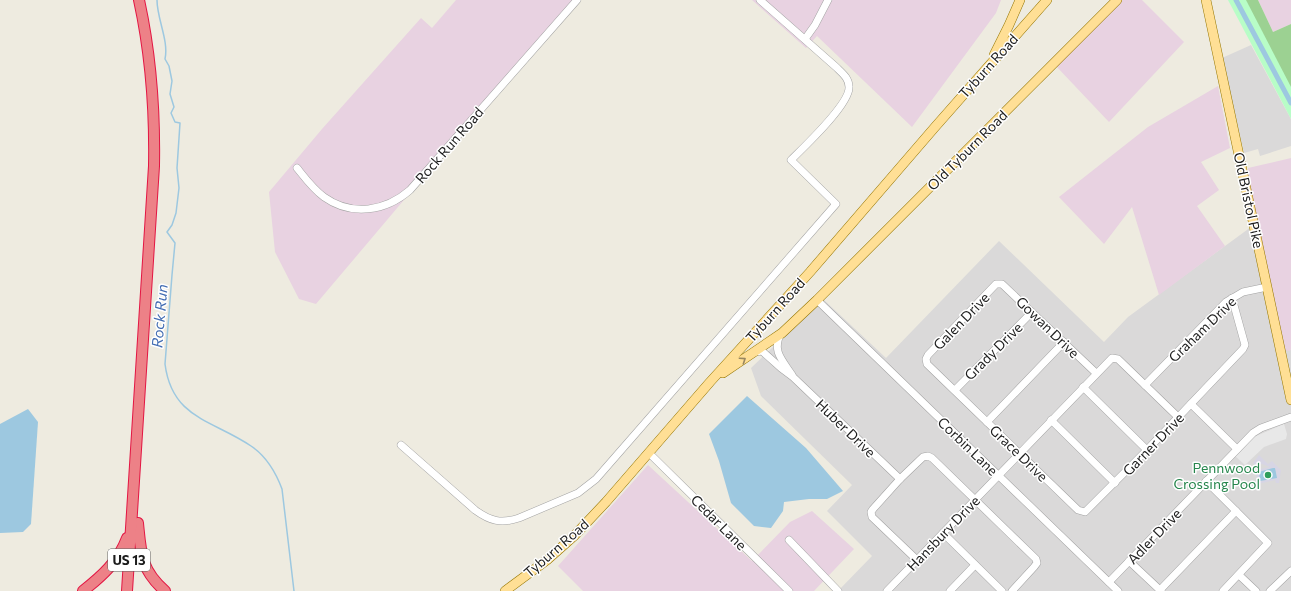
<svg xmlns="http://www.w3.org/2000/svg" width="1291" height="591" viewBox="0 0 1291 591" font-family="Commissioner,sans-serif">
	<style>
		.residential { fill: #dad9d9 }
		.industrial { fill: #e8d2e1 }
		.forest { fill: #9cd192 }
		.park { fill: #b8fdc7 }
		.parking { fill: #e8e8e8 }
		.plaza { fill: #d7d5e4 }
		.water { fill: #9dc8e0 }
		.lines { fill: none; stroke-linecap: round; stroke-linejoin: round }
		.stream { stroke: #9dc8e0; stroke-width: 1.5 }
		.canal { stroke: #9dc8e0; stroke-width: 5 }
		.minor-casing { stroke: #a3a3a3; stroke-width: 8 }
		.major-casing { stroke: #947500; stroke-width: 10 }
		.highway-casing { stroke: #e31643; stroke-width: 12 }
		.minor { stroke: #fff; stroke-width: 7 }
		.major { stroke: #ffdf95; stroke-width: 9 }
		.highway { stroke: #ed8187; stroke-width: 10 }
		.oneway { stroke: #99875f }
		.leisure-dot { fill: #2e9e5b; stroke: #fff; stroke-width: 1.5 }
		.labels { text-anchor: middle; dominant-baseline: central; stroke-width: 3; stroke-linejoin: round; paint-order: stroke }
		.shield { fill: #fff; stroke: #606060; stroke-width: 1 }
		.shield-label { font-size: 13px; font-weight: bold; fill: #1c1c1c }
		.street-label { font-size: 14px; fill: #1c1c1c; stroke: #fff }
		.leisure-label { font-size: 14px; fill: #27864d; stroke: #fff; text-anchor: end }
		.water-label { font-size: 15px; font-style: italic; fill: #426cb2; stroke: #fff }
	</style>
	<rect width="100%" height="100%" fill="#eeebe0"/>
	<g class="residential">
		<path d="M1251,45L1291,119V146L1260,156L1258,149L1244,153L1222,58Z"/>
		<path d="M1251,227L1289,351L1291,349V591H838L872,556L827,511L852,485L761,396L751,368L823,299L886,358L999,241L1104,342L1128,317Z"/>
	</g>
	<g class="industrial">
		<path d="M456,0H573L316,304L299,299L275,252L269,192L322,129L421,18L432,28Z"/>
		<path d="M752,0H1001L996,13L912,127L817,36L806,48Z"/>
		<path d="M1121,0H1142L1184,42L1109,122L1056,66Z"/>
		<path d="M1258,0H1291V24L1273,32Z"/>
		<path d="M1218,86L1230,148L1201,162L1219,190L1197,206L1225,246L1159,295L1132,207L1104,244L1059,197L1148,127Z"/>
		<path d="M1291,158V349L1290,351L1278,350L1251,227L1248,168Z"/>
		<path d="M648,465L752,561L790,522L812,511L854,549L814,591H583L558,566Z"/>
	</g>
	<path class="forest" d="M1244,0H1258L1273,32L1291,24V90Z"/>
	<path class="park" d="M1228,0H1246L1291,87V119Z"/>
	<path class="parking" d="M1284,424L1287,434L1286,439L1264,447L1245,465L1234,455L1256,436Z"/>
	<path class="plaza" d="M1259,455L1268,464L1272,461L1281,470L1279,483H1276L1275,480L1258,484L1255,470L1270,467L1262,464L1255,465L1253,463Z"/>
	<g class="water">
		<path d="M747,396L806,448L843,491L827,499H809L784,502L783,511L771,528L754,526L731,503L719,461L709,434Z"/>
		<path d="M28,409L38,422L31,524L23,532L0,533V424Z"/>
		<path d="M1273,468H1275L1277,478L1260,481L1259,472Z"/>
	</g>
	<g class="lines">
		<path class="stream" d="M157,0C157,19 169,41 165,59L169,66L172,81L170,94L174,107L171,113L175,122L180,123L177,168L179,188L176,213L172,225L167,232L175,243L172,275L165,364C172,419 213,420 251,446C266,456 276,473 282,489L294,591"/>
		<path class="canal" d="M1236,0L1291,103"/>
		<g class="minor-casing">
			<g id="minor">
				<path d="M805,39L815,25L828,0"/>
				<path d="M297,168C305,178 313,189 324,197C352,217 386,211 410,190L577,0"/>
				<path d="M817,300L1118,591"/>
				<path d="M781,334C771,350 783,361 792,375"/>
				<path d="M755,352L762,351L781,368L793,377L900,479"/>
				<path d="M1096,373L1002,284H996L928,355L926,359L927,364L1078,510L1085,512L1147,450L1243,349L1245,345L1232,298"/>
				<path d="M1145,385L1226,302L1243,292L1267,287"/>
				<path d="M1083,387L1147,450"/>
				<path d="M955,390L1032,312"/>
				<path d="M1191,404L1237,449"/>
				<path d="M1051,420L1115,483"/>
				<path d="M987,422L1064,342"/>
				<path d="M401,445L475,510C490,521 501,524 519,518L578,493L596,479L836,204L791,160C804,147 850,104 849,87C849,78 842,73 836,67L760,0"/>
				<path d="M649,453L789,591"/>
				<path d="M1206,481L1268,543L1223,591"/>
				<path d="M943,533L1002,591"/>
				<path d="M789,540L838,591"/>
				<path d="M917,560L872,517L871,512L873,509L900,479L923,457L928,456L932,458L1036,559L1037,563L1034,567L1012,591"/>
				<path d="M1129,561L1161,591"/>
				<path d="M1239,575L1256,591"/>
				<path d="M1109,582L1253,433L1261,428L1291,417"/>
				<path d="M1160,590L1236,511"/>
				<path d="M887,591L1112,358L1118,359L1178,417"/>
				<path d="M950,591L975,565"/>
				<path d="M1270,591L1291,571"/>
			</g>
		</g>
		<g class="major-casing">
			<g id="major">
				<path d="M1206,0L1291,400"/>
				<path d="M994,55L1009,25L1020,0"/>
				<path d="M723,373L782,333L817,300L1117,0"/>
				<path d="M505,591L547,560L574,536L606,502L710,382L810,272L935,127L1047,0"/>
			</g>
		</g>
		<g class="highway-casing">
			<g id="highway">
				<path d="M138,523C141,554 141,570 165,591"/>
				<path d="M83,591C102,576 118,562 127,538"/>
				<path d="M127,591L154,166C155,110 151,55 139,0"/>
			</g>
		</g>
		<use href="#minor" class="minor"/>
		<use href="#major" class="major"/>
		<use href="#highway" class="highway"/>
	</g>
	<defs><path id="oneway-chevron" d="M-2-3.5L2.5 0L-2 3.5" fill="none" stroke-width="1.6" stroke-linecap="round" stroke-linejoin="round"/></defs>
	<use class="oneway" href="#oneway-chevron" transform="translate(743 360) rotate(-34)"/>
	<circle class="leisure-dot" cx="1268" cy="475" r="4"/>
	<g class="labels">
		<rect class="shield" x="108" y="549" width="42" height="22" rx="3"/>
		<g class="shield-label">
			<text x="129" y="560">US 13</text>
		</g>
		<g class="street-label">
			<text transform="translate(988 66) rotate(-48)">Tyburn Road</text>
			<text transform="translate(449 145) rotate(-49)">Rock Run Road</text>
			<text transform="translate(967 150) rotate(-45)">Old Tyburn Road</text>
			<text transform="translate(1249 200) rotate(78)">Old Bristol Pike</text>
			<text transform="translate(775 310) rotate(-48)">Tyburn Road</text>
			<text transform="translate(961 321) rotate(-46)">Galen Drive</text>
			<text transform="translate(1048 327) rotate(44)">Gowan Drive</text>
			<text transform="translate(1202 329) rotate(-44)">Graham Drive</text>
			<text transform="translate(993 351) rotate(-45)">Grady Drive</text>
			<text transform="translate(846 428) rotate(44)">Huber Drive</text>
			<text transform="translate(1153 444) rotate(-46)">Garner Drive</text>
			<text transform="translate(968 446) rotate(44)">Corbin Lane</text>
			<text transform="translate(1019 453) rotate(44)">Grace Drive</text>
			<text transform="translate(719 522) rotate(45)">Cedar Lane</text>
			<text transform="translate(943 533) rotate(-46)">Hansbury Drive</text>
			<text transform="translate(1154 536) rotate(-46)">Adler Drive</text>
			<text transform="translate(556 548) rotate(-41)">Tyburn Road</text>
		</g>
		<g class="leisure-label">
			<text x="1260" y="467">Pennwood<tspan x="1260" dy="16">Crossing Pool</tspan></text>
		</g>
		<g class="water-label">
			<text transform="translate(159 316) rotate(-85)">Rock Run</text>
		</g>
	</g>
</svg>
